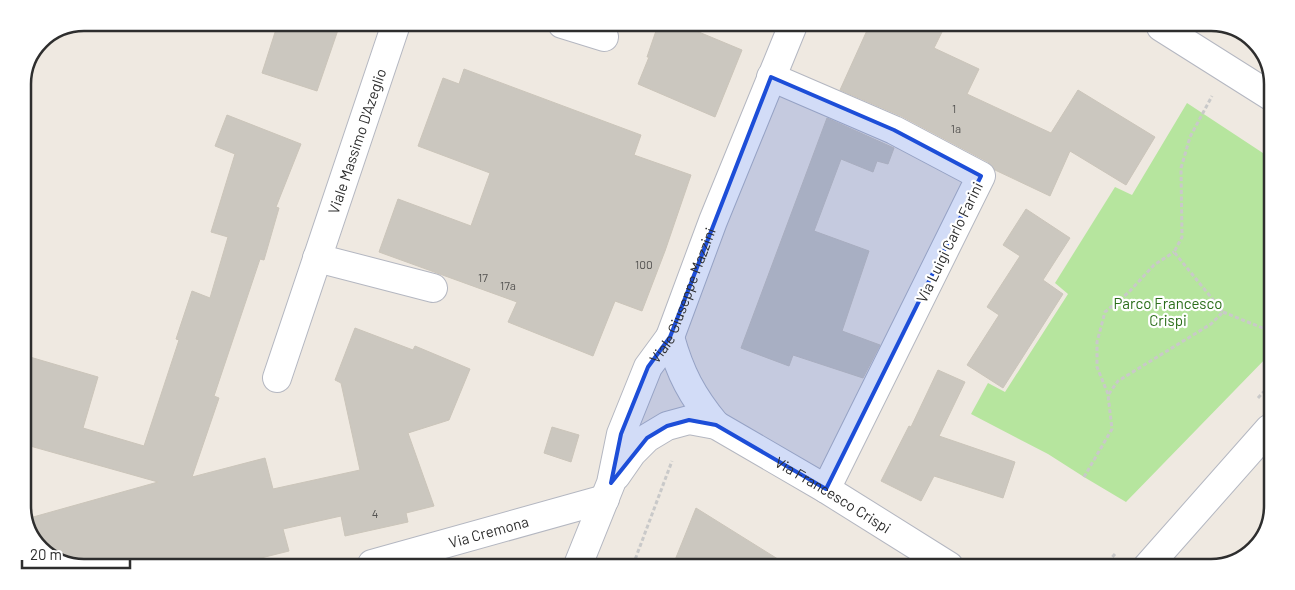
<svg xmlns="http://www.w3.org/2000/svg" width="1295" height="590" viewBox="0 0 1295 590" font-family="Barlow,sans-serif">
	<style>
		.green { fill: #b6e59e }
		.building { fill: #cbc7bf; stroke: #cbc5ba }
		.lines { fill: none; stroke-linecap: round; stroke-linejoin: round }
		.minor-casing { stroke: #b4b7c1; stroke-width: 30 }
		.path { stroke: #c9c9c9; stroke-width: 3; stroke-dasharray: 4 2.5; stroke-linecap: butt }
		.minor { stroke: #fff; stroke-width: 28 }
		.marked { fill: #1d4ed8; fill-opacity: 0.2; stroke: #1d4ed8; stroke-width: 4; stroke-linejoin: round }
		.labels { text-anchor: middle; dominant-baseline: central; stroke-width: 4.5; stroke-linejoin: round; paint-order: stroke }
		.number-label { font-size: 12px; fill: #555452 }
		.street-label { font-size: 15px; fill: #2e2e2e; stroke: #fff }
		.park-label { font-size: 15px; fill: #2c6e1b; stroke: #fff }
		.rim { fill: none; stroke: #2e2e2e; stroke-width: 2.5 }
	</style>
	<rect width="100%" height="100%" fill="#efe9e1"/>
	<path class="green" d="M1187,103L1272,159L1270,354L1126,502L1084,477L1048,454L971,414L988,383L1005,392L1068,294L1055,283L1115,187L1132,195Z"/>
	<g class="building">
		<path d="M278,23L340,24L317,91L262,73Z"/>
		<path d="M658,25H682L742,50L715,117L638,84L649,57H647Z"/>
		<path d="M869,26H945L934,48L979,69L967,94L1051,133L1078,90L1155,137L1126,185L1070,151L1050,196L995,170L988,162L901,116L840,90Z"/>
		<path d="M464,69L641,135L634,155L691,175L665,251L642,311L615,301L593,356L508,322L517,302L379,252L398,199L471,226L490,173L418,146L443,78L459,84Z"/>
		<path d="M227,115L301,144L276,207L279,208L264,260L260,259L214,396L219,398L192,477L265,458L273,489L360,470L341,383L335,380L355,328L413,350L415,346L470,369L449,420L408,433L434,506L406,513L408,522L345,536L341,516L283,529L289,551L241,563H60L33,540L26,519L158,482L23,444V355L98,377L83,428L144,446L179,340L176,339L192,291L210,298L228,237L211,232L235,154L215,146Z"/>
		<path d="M827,118L894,148L888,164L877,161L873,172L841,159L814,231L869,251L842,331L880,345L863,378L793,355L789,366L741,348Z"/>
		<path d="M1026,209L1070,238L1043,280L1063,294L1003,388L967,365L999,315L987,307L1020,256L1003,245Z"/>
		<path d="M938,370L965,382L939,436L1015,462L1003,498L934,476L921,501L881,481L909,426L911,427Z"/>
		<path d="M552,427L579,435L571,462L544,453Z"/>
		<path d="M696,508L789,566L673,565Z"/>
	</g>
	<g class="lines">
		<g class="minor-casing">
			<g id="minor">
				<path d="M562,24L604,37"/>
				<path d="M1161,27L1272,97"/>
				<path d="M771,77L894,130L981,176L826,489"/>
				<path d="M317,258L433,288"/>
				<path d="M670,337C680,373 692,396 716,425"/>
				<path id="s1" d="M277,378L396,24"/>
				<path id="s2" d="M616,476L632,453L647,438L667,426L689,420L716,425L826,489L949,566"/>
				<path id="s3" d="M372,564L605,499"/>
				<path id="s4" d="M578,565L611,483L621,434L648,367L670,337L713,221L793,25"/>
				<path d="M1147,567L1269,429"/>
			</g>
		</g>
		<g class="path">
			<path d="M1223,312L1270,331"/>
			<path d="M1108,394L1097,367V342L1105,312L1129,292L1154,265L1174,252"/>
			<path d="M1258,398L1269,386"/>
			<path d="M1084,477L1112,429L1108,395L1118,381L1211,324L1223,312L1174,252L1182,237L1181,168L1190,137L1212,96"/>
			<path d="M633,565L672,461"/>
			<path d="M1104,567L1115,554"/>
		</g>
		<use href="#minor" class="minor"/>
	</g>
	<path class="marked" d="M771,77L894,130L981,176L826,489L716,425L689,420L667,426L647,438L611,483L621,434L648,367L670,337Z"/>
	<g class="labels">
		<g class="number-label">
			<text x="954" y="108">1</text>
			<text x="956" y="128">1a</text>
			<text x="644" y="264">100</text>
			<text x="483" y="277">17</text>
			<text x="508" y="285">17a</text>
			<text x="375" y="513">4</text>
		</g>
		<g class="street-label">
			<text stroke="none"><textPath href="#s1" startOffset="250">Viale Massimo D'Azeglio</textPath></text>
			<text transform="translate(949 242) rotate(-64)">Via Luigi Carlo Farini</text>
			<text stroke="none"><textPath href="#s4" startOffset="291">Viale Giuseppe Mazzini</textPath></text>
			<text stroke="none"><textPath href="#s2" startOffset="259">Via Francesco Crispi</textPath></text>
			<text stroke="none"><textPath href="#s3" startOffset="121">Via Cremona</textPath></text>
		</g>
		<g class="park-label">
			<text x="1168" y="303">Parco Francesco<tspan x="1168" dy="17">Crispi</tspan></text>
		</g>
	</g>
	<path d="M0 0H1295V590H0ZM84 31H1211A53 53 0 0 1 1264 84V506A53 53 0 0 1 1211 559H84A53 53 0 0 1 31 506V84A53 53 0 0 1 84 31Z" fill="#fff" fill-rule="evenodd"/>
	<path class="rim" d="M84 31H1211A53 53 0 0 1 1264 84V506A53 53 0 0 1 1211 559H84A53 53 0 0 1 31 506V84A53 53 0 0 1 84 31Z"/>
	<path d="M22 560v8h108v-8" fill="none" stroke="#2e2e2e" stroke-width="2.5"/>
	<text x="30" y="560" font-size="15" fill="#2e2e2e" stroke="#ffffff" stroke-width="4" paint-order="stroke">20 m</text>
</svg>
